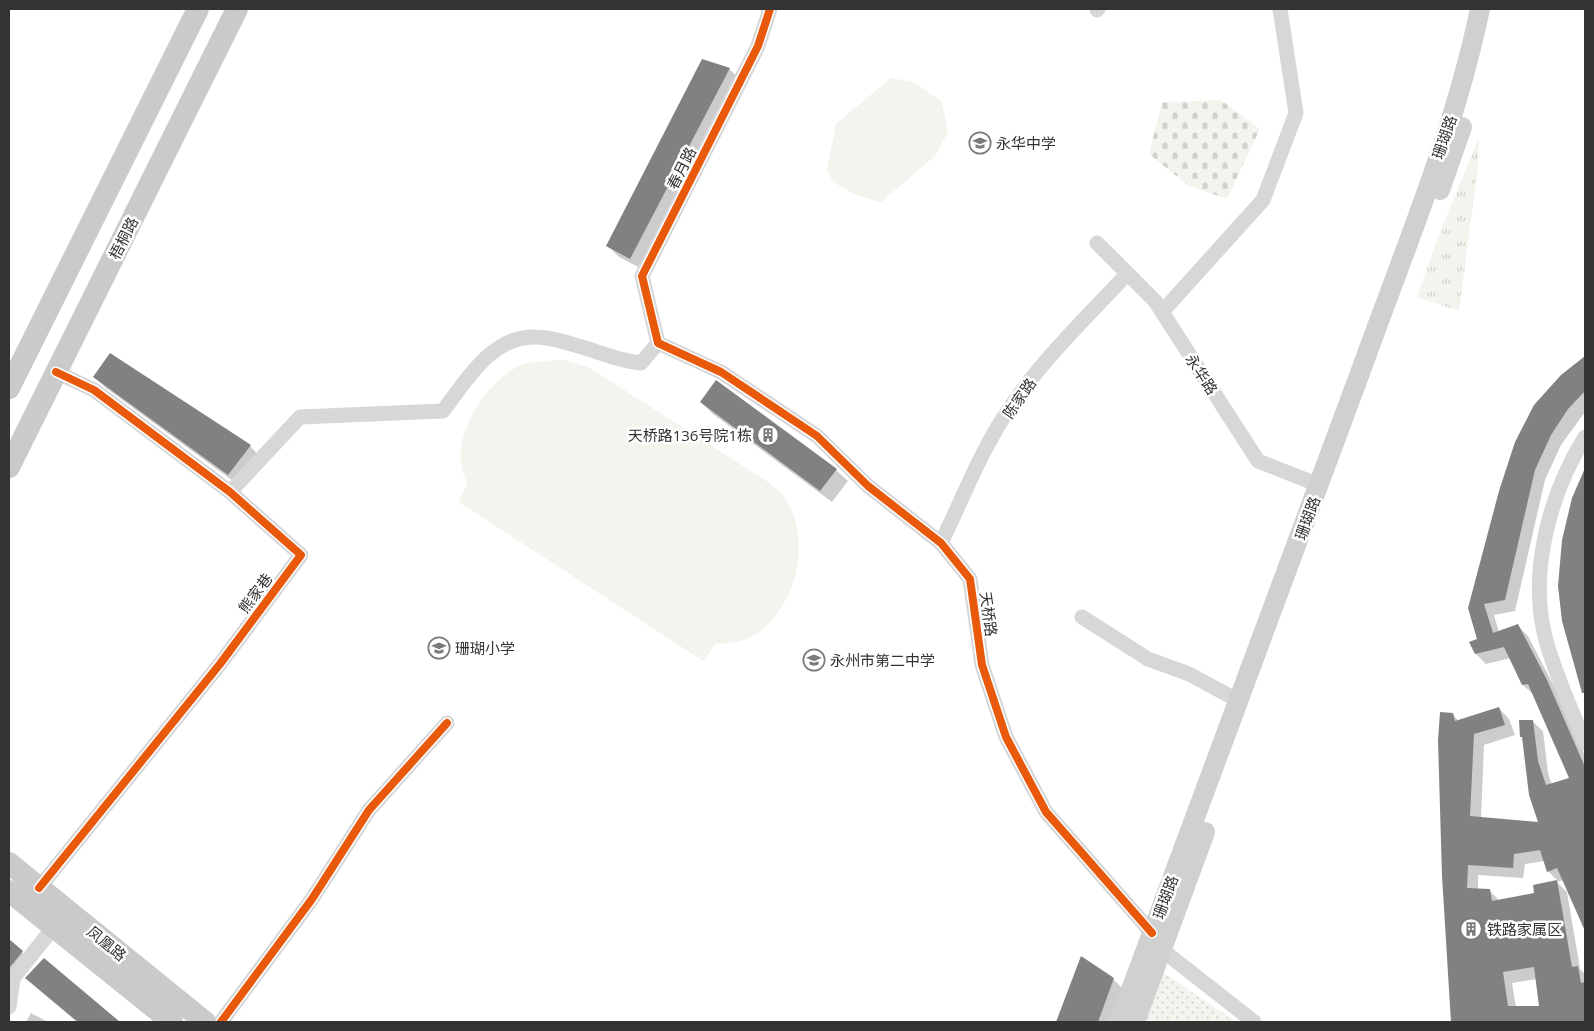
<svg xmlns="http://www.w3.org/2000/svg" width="1594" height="1031" viewBox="0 0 1594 1031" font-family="'Open Sans','Noto Sans SC',sans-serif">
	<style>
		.grass { fill: url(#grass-tufts) }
		.cemetery { fill: url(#cemetery-stones) }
		.park { fill: url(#park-dots) }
		.pitch { fill: #f1f5ed }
		.shadow { fill: #0003; fill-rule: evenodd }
		.building { fill: #818181; fill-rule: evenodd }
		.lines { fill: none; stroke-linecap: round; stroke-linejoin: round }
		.minor { stroke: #d7d7d7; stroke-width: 15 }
		.secondary { stroke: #d0d0d0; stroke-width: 20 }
		.primary { stroke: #cacaca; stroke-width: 22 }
		.cycleway-casing { stroke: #fff; stroke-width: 11 }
		.cycleway { stroke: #e8590c; stroke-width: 8 }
		.labels { text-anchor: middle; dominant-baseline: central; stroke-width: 5; stroke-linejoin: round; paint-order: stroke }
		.street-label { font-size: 15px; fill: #333; stroke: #fff }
		.poi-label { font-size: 15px; fill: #333; stroke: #fff; text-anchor: start }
	</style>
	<defs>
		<pattern id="grass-tufts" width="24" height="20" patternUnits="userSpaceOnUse" patternTransform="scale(1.25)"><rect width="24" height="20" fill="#f1f5ed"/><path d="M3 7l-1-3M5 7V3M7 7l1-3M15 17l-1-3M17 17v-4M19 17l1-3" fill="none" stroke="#cfd2cc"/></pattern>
		<pattern id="cemetery-stones" width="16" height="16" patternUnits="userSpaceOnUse" patternTransform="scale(1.25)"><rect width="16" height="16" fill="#f1f5ed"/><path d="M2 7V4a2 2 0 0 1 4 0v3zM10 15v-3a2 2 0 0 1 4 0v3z" fill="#cfd2cc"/></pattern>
		<pattern id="park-dots" width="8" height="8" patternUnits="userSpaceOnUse" patternTransform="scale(1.25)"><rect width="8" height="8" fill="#f1f5ed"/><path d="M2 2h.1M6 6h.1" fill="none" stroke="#cfd2cc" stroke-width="1.8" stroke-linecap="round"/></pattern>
	</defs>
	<rect width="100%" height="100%" fill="#fff"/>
	<path class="grass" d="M1479,137L1478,166L1459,311L1417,297L1438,237Z"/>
	<path class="cemetery" d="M1221,100L1260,129L1227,199L1189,186L1149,154L1162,102Z"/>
	<path class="park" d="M1161,971L1236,1022H1143Z"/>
	<g class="pitch">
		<path d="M891,78L914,82L942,102L948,132L935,156L881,202L858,196L833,182L827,169L836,124Z"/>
		<path d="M564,360L590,368L768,482C773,486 779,490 783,495C813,536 798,607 755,635C744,642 728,643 715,644L703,661L459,502L467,485C465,478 462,470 461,463C457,428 488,381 519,366C532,360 550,361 564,360Z"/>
	</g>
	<g class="shadow">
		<path d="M729,69L741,80L642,269L619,257L608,246Z"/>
		<path d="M1585,357V412L1561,445L1545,480L1515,611L1494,615L1499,632L1517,625L1528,636L1557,692L1585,756V928L1564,880L1557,882L1567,892L1580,969L1585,974V1022H1452L1443,876L1452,714L1459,721L1499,708L1509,719L1515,735L1484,745L1481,818L1539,824L1524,739L1521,736L1532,721L1543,731L1548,773L1552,785L1571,779L1534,695L1523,685L1511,658L1486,664L1476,654L1479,639L1470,608L1562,376ZM1545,861L1548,871L1558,881L1534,886L1536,894L1499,900L1489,890H1478V875L1523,878L1525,864ZM1537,979L1540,1007H1516L1512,983Z"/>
		<path d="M94,377L250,446L261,458L240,486L106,388Z"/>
		<path d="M701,402L836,470L848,481L832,502L713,414Z"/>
		<path d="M1585,471V696L1580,682L1574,498Z"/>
		<path d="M9,940L33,962L19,979L9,970Z"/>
		<path d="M1082,958L1113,979L1125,991L1113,1022H1057Z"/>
		<path d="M44,960L118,1022H77L37,988L27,978Z"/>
		<path d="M31,1013L48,1022H26Z"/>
	</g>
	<g class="building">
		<path d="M702,59L730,68L630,259L606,246Z"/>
		<path d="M110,353L251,445L228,475L93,377Z"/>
		<path d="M1585,356V391L1568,409L1551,435L1535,470L1505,600L1484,604L1493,633L1518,624L1547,680L1585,767V931L1557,868L1547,872L1540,850L1514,854L1513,868L1468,865L1467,888L1490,889L1492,901L1534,893L1533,885L1557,880L1572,967L1578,966L1581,983L1585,982V1022H1451L1442,876L1438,740L1440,712L1453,713L1455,721L1499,707L1505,725L1474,734L1470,816L1538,822L1529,795L1522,737H1520L1519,720H1533L1538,761L1546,785L1569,778L1528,684L1522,685L1504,647L1475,654L1469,642L1477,639L1468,608L1499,491L1515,442L1534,405L1561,375ZM1534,967L1539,1006H1508L1503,972Z"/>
		<path d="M716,380L837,469L820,491L700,402Z"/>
		<path d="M1585,468V693H1582L1562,621L1558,586L1562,540L1572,498Z"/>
		<path d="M9,939L23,951L11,966L9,965Z"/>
		<path d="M1081,956L1114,978L1098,1022H1056Z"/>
		<path d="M44,958L120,1022H78L25,978Z"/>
	</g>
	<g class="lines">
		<g class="minor">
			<path d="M1097,10L1098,9"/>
			<path d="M1097,243L1155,301L1258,461L1319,485"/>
			<path d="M1162,312L1263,200L1296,113L1280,9"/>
			<path d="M658,343L721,372L817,436L868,486L941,543L970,579L982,665L1006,737L1046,812L1152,933"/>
			<path d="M658,343L642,276L758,46L770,9"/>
			<path d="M1585,437C1549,495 1527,576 1547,644C1557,678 1572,711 1585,743"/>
			<path d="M230,492L300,417L443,411C466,381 492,335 536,337C551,337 567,343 582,347C602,353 619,361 641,363L658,343"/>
			<path d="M941,543C963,498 981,450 1009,409C1042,360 1087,317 1127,274"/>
			<path d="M1082,617L1148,659L1189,674L1239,701"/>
			<path d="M39,888L220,664L301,555L230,492L94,390L56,372"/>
			<path d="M1161,949L1254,1022"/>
			<path d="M9,983L54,927"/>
			<path d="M9,1007L13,980"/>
			<path d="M221,1022L312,899L369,810L447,723"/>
		</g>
		<g class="secondary">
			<path d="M1440,190L1462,127"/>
			<path d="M1119,1022C1200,806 1281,590 1360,373C1403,253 1454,134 1480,9"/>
			<path d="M1135,1022L1205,832"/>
		</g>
		<g class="primary">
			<path d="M9,388L198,9"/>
			<path d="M9,467L237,9"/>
			<path d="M9,863L205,1022"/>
			<path d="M9,891L172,1022"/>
		</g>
		<g class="cycleway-casing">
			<g id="cycleway">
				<path d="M770,9L758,46L642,276L658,343L721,372L817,436L868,486L941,543L970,579L982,665L1006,737L1046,812L1152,933"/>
				<path d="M39,888L220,664L301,555L230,492L94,390L56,372"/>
				<path d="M221,1022L312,899L369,810L447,723"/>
			</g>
		</g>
		<use href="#cycleway" class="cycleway"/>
	</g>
	<defs>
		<g id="school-ring" transform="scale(1.125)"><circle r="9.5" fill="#fff" stroke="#7a7a7a" stroke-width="1.5"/><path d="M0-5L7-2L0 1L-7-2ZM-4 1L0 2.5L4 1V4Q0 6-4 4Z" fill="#7a7a7a"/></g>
		<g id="building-ring" transform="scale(1.125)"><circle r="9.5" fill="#fff" stroke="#7a7a7a" stroke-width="1.5"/><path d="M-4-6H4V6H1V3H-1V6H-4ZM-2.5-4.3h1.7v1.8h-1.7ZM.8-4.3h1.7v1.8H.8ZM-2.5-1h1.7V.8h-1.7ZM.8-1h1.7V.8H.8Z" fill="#7a7a7a"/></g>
	</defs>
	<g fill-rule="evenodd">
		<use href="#school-ring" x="980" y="143"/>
		<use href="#building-ring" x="768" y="435"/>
		<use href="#school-ring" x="439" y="648"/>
		<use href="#school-ring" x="814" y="660"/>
		<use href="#building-ring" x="1471" y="929"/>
	</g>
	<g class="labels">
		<g class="street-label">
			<text transform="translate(1444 137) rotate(-71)">珊瑚路</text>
			<text transform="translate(681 168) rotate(-63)">春月路</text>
			<text transform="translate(123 238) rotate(-63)">梧桐路</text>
			<text transform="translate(1202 374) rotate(57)">永华路</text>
			<text transform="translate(1019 398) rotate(-55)">陈家路</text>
			<text transform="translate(1307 518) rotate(-70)">珊瑚路</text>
			<text transform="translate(255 593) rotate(-53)">熊家巷</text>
			<text transform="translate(989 614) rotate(82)">天桥路</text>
			<text transform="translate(1165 897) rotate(-70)">珊瑚路</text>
			<text transform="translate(107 943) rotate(39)">凤凰路</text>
		</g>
		<g class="poi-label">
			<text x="996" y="143">永华中学</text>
			<text x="752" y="435" text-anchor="end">天桥路136号院1栋</text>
			<text x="455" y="648">珊瑚小学</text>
			<text x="830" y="660">永州市第二中学</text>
			<text x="1487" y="929">铁路家属区</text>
		</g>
	</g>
	<rect width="1594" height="1031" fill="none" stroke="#333333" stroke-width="20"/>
</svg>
